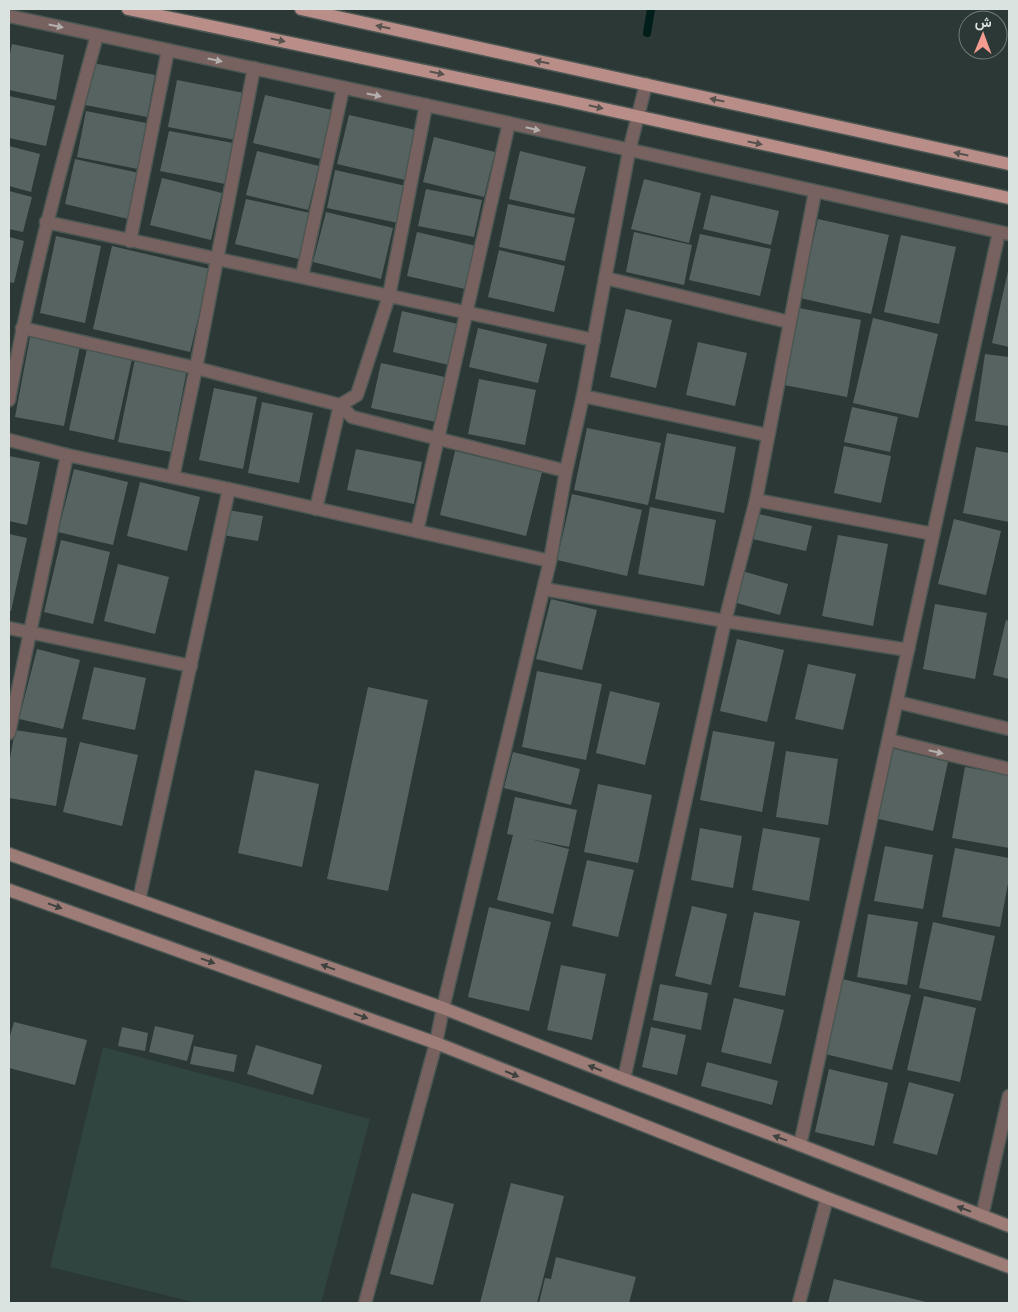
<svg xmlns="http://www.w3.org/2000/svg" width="1018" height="1312" viewBox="0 0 1018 1312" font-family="Karla,Vazirmatn,sans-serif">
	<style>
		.built { fill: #304440 }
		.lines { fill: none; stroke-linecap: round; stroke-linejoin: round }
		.stream { stroke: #001e19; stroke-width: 8 }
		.building { fill: #576361 }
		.minor-casing { stroke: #4c5754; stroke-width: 15 }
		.secondary-casing { stroke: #4c5754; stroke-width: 15 }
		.primary-casing { stroke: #4c5754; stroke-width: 15 }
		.minor { stroke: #78625f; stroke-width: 12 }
		.secondary { stroke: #9d7b76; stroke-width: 12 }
		.primary { stroke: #ba8e88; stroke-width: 12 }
		.oneway { fill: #b3afad }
		.oneway2 { fill: #57524e }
		.oneway3 { fill: #3d423f }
	</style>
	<rect width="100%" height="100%" fill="#2c3835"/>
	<path class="built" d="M103,1047L370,1119L321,1303H197L50,1267Z"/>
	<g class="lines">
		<path class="stream" d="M647,33L651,9"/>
	</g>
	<g class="building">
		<path d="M12,44L64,55L56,100L9,90V59Z"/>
		<path d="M93,63L155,75L147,117L85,105Z"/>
		<path d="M177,80L244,93L235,140L168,127Z"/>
		<path d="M265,95L332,110L321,159L253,143Z"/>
		<path d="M9,96L55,106L46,146L9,138Z"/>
		<path d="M86,111L146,123L138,169L77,157Z"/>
		<path d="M349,115L416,130L405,180L337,164Z"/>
		<path d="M169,131L233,143L225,184L160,171Z"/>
		<path d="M434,137L495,152L484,197L423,182Z"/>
		<path d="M9,146L40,154L31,192L9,186Z"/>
		<path d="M257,151L319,166L308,210L246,195Z"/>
		<path d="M520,151L586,167L574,214L509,199Z"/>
		<path d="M75,159L139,173L128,219L65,204Z"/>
		<path d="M335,170L406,186L398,223L327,208Z"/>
		<path d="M162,178L222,193L211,240L150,225Z"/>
		<path d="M644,179L701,193L689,243L631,229Z"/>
		<path d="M426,189L482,200L474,237L418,226Z"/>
		<path d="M9,191L32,197L23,232L9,229Z"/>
		<path d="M711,195L779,211L771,245L703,229Z"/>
		<path d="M246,199L310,213L299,259L235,244Z"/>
		<path d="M508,204L575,218L565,261L499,247Z"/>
		<path d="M326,212L393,228L381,279L313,262Z"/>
		<path d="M818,219L889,235L871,314L800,298Z"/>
		<path d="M417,232L476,246L465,289L407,276Z"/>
		<path d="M634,232L692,245L684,285L626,272Z"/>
		<path d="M700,234L771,249L760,296L689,280Z"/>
		<path d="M901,235L956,247L939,324L884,312Z"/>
		<path d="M56,236L101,246L85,323L40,313Z"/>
		<path d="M9,237L24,241L14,283L9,282Z"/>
		<path d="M112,246L210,269L190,352L93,329Z"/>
		<path d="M499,250L565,266L554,312L488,297Z"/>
		<path d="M1008,271H1009V347L992,343Z"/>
		<path d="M799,308L861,320L847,397L784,385Z"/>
		<path d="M626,309L672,320L656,388L610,377Z"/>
		<path d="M402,311L458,324L449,365L393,352Z"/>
		<path d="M873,318L938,334L918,418L853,403Z"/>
		<path d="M478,328L547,344L538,383L469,367Z"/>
		<path d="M30,337L80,346L64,426L15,417Z"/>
		<path d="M698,342L747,353L735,406L686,395Z"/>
		<path d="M87,349L132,359L114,440L69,430Z"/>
		<path d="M985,354L1009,357V426L975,421Z"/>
		<path d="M135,359L187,369L171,452L118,442Z"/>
		<path d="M381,363L445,377L436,422L371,408Z"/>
		<path d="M479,379L536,390L525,445L468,434Z"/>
		<path d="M214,388L257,397L243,469L199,460Z"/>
		<path d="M262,402L313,413L299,483L248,473Z"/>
		<path d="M852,407L898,417L890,452L844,442Z"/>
		<path d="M587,428L661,443L648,505L574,490Z"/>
		<path d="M667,433L736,447L724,513L655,499Z"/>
		<path d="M844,446L891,456L881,503L834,493Z"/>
		<path d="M976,447L1009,453V522L963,513Z"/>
		<path d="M356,449L422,462L414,504L347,490Z"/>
		<path d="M455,451L542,472L526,536L440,515Z"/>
		<path d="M9,456L40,462L27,525L9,521Z"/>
		<path d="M74,469L128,482L113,545L58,532Z"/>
		<path d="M140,482L200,497L187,551L127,536Z"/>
		<path d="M572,494L642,510L627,576L557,560Z"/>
		<path d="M650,507L716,520L704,586L638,574Z"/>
		<path d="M228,510L263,516L258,541L223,535Z"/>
		<path d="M754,513L812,526L806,551L748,538Z"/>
		<path d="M954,519L1001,531L986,595L938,584Z"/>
		<path d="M9,534L27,538L11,611H9Z"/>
		<path d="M838,535L888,544L873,626L822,616Z"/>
		<path d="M61,540L110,552L93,624L44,612Z"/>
		<path d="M118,564L169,577L155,634L104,621Z"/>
		<path d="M742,571L788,584L780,615L733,602Z"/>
		<path d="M551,599L597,610L582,670L536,659Z"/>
		<path d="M935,604L987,613L975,679L923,669Z"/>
		<path d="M1006,620L1009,621V679L993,675Z"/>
		<path d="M737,639L784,650L767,722L720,711Z"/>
		<path d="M37,649L80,660L63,729L19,719Z"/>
		<path d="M808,664L856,674L843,730L795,719Z"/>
		<path d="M94,667L146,678L135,730L82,719Z"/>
		<path d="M537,671L602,684L586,760L522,747Z"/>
		<path d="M368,687L428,700L388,891L327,879Z"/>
		<path d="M610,691L660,703L645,765L596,753Z"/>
		<path d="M15,730L67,738L56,806L9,798V764Z"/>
		<path d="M713,731L775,742L762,812L700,800Z"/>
		<path d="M80,742L138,755L122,826L63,812Z"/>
		<path d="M890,748L948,762L933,831L874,818Z"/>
		<path d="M786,751L838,759L828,825L776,817Z"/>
		<path d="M513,752L580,769L571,805L504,788Z"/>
		<path d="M965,767L1009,775V848L952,838Z"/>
		<path d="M255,770L319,784L302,867L238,853Z"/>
		<path d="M598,784L652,795L638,863L584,852Z"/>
		<path d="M515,797L577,810L569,847L530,839L569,849L553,914L497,900L513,835L507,834Z"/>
		<path d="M700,828L742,836L733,888L691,880Z"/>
		<path d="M763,828L820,838L809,901L752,890Z"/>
		<path d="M885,846L933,855L923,909L874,901Z"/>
		<path d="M955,848L1009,858V878L1000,927L942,917Z"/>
		<path d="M587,860L634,870L618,937L572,926Z"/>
		<path d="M692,906L727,914L711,985L675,976Z"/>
		<path d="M489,907L551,922L529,1011L468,997Z"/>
		<path d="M754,912L800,921L785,996L739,987Z"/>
		<path d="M868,914L918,922L907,985L857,977Z"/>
		<path d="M933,922L995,936L981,1001L919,988Z"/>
		<path d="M561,965L606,974L592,1040L547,1030Z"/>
		<path d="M842,979L911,995L892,1070L825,1054Z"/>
		<path d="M660,984L708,993L701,1030L653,1020Z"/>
		<path d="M924,996L976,1008L960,1082L907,1070Z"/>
		<path d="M734,998L784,1010L771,1064L721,1052Z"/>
		<path d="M14,1022L87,1040L75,1085L9,1068V1039Z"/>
		<path d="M155,1026L194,1035L187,1061L149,1052Z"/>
		<path d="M122,1027L148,1033L145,1051L118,1046Z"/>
		<path d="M651,1027L686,1035L677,1075L642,1067Z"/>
		<path d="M256,1045L322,1065L313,1095L247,1074Z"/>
		<path d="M194,1046L237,1055L234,1072L190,1064Z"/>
		<path d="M707,1062L778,1081L772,1105L701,1086Z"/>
		<path d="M829,1069L888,1083L874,1146L815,1132Z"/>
		<path d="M909,1082L954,1094L937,1155L893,1143Z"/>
		<path d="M511,1183L564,1196L537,1303H480Z"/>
		<path d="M412,1193L454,1204L433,1285L390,1274Z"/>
		<path d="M556,1257L636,1277L629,1303H539L545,1278L551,1279Z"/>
		<path d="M834,1279L930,1303H828Z"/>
	</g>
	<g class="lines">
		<g class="minor-casing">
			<g id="minor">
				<path d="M9,16L509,123L1009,234"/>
				<path d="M46,222L594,340"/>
				<path d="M130,241L168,50"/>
				<path d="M302,276L343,88"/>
				<path d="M605,278L789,322"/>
				<path d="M22,328L196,368L340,405L352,417L566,471"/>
				<path d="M583,396L767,435"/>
				<path d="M9,400C31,276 64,156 97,35"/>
				<path d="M9,440L67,455L229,489L550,561"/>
				<path d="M173,477L196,368L254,68"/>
				<path d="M756,500L933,534"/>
				<path d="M316,509L340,405L357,395L389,296L426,105"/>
				<path d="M417,531L509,123"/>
				<path d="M544,589L725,621L908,650"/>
				<path d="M9,628L191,666"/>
				<path d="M897,702L1009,729"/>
				<path d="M9,733L67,455"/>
				<path d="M889,740L1009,769"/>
				<path d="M139,900L229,489"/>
				<path d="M624,1079L725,621L756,500L815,192"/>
				<path d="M800,1145L999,232"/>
				<path d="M982,1216L1009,1096"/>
				<path d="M365,1303L436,1043L443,1008L550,561L566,471L583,396L629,151L646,84"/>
				<path d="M799,1303L827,1198"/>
			</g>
		</g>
		<g class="secondary-casing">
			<g id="secondary">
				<path d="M9,854L443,1008L624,1079L800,1145L1009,1226"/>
				<path d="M9,890L436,1043L827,1198L1009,1267"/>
			</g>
		</g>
		<g class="primary-casing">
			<g id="primary">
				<path d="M128,9L559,99L1009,198"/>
				<path d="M301,9L1009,164"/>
			</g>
		</g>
		<use href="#minor" class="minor"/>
		<use href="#secondary" class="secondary"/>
		<use href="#primary" class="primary"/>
	</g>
	<defs><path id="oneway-solid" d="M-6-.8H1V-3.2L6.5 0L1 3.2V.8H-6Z" transform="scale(1.25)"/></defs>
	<g class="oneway">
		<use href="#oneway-solid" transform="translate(56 26) rotate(12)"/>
		<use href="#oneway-solid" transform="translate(215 60) rotate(12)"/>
		<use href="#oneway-solid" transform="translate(374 95) rotate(12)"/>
		<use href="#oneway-solid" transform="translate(533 129) rotate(13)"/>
		<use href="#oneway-solid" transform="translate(936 752) rotate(13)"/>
	</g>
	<g class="oneway2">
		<use href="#oneway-solid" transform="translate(383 27) rotate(-168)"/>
		<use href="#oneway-solid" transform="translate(278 40) rotate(12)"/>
		<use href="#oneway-solid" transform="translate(542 62) rotate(-168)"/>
		<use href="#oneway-solid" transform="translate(437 73) rotate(12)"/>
		<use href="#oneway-solid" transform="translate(717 100) rotate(-168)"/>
		<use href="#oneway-solid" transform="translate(596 107) rotate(13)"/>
		<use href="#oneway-solid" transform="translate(755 143) rotate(12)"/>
		<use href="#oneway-solid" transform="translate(961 154) rotate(-168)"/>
	</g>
	<g class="oneway3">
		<use href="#oneway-solid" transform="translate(55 906) rotate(20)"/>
		<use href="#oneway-solid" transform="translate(208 961) rotate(20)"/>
		<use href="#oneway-solid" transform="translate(328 967) rotate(-160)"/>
		<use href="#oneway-solid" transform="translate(361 1016) rotate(20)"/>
		<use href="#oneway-solid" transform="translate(595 1068) rotate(-158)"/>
		<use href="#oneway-solid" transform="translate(512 1074) rotate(22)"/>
		<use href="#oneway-solid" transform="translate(780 1138) rotate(-160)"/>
		<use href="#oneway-solid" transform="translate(964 1209) rotate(-159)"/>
	</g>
	<rect width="1018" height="1312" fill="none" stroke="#dbe3e1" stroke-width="20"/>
	<g transform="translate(983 35) rotate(1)"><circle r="24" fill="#2c3835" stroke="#727c7a"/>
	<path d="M0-4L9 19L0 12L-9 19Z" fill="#f59c91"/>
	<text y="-8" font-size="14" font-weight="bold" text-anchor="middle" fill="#dbe3e1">ش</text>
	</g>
</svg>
